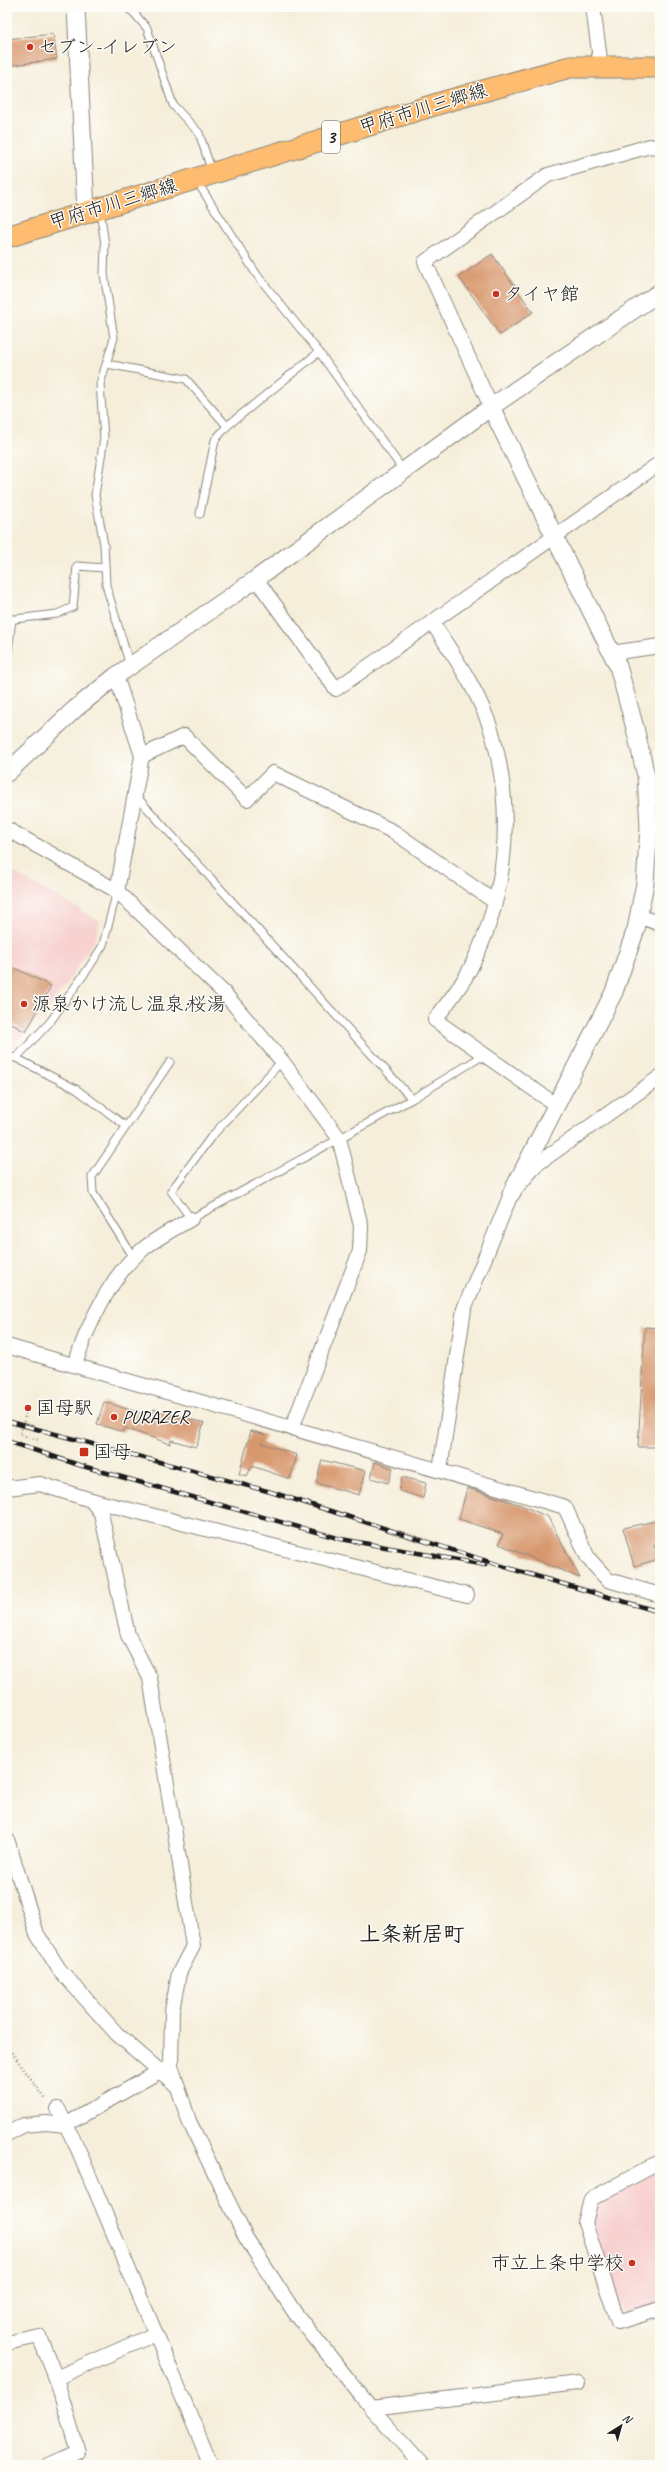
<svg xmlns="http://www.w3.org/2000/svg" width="667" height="2472" viewBox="0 0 667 2472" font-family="Caveat,'Klee One',sans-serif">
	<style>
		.built { fill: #f7d0cf }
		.building { fill: #d7976d }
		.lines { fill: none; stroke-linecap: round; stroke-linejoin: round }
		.service-casing { stroke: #88857b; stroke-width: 9 }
		.minor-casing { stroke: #88857b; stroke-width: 16 }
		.tertiary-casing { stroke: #88857b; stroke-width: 19 }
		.primary-casing { stroke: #88857b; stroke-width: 23 }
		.path { stroke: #88857b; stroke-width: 2.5; stroke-dasharray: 1 3; stroke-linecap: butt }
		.service { stroke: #fff; stroke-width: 7 }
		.minor { stroke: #fff; stroke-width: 14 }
		.tertiary { stroke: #fff; stroke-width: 17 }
		.primary { stroke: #fdbc6f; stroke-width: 21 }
		.rail-casing { stroke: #1c1c1c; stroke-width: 4.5 }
		.rail { stroke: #fdfcf7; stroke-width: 3; stroke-dasharray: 9; stroke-linecap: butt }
		.poi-dot { fill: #c8321e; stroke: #fdfcf7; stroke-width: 1.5 }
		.labels { text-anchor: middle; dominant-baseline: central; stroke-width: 3; stroke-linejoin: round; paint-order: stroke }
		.shield { fill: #fdfcf7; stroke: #605f5e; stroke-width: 1 }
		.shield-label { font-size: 18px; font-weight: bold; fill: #1c1c1c }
		.poi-label { font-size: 19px; fill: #1c1c1c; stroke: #fdfcf7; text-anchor: start }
		.street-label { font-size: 19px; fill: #1c1c1c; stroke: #fdfcf7 }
		.quarter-label { font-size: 21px; font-weight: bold; fill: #1c1c1c; stroke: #fdfcf7 }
	</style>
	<rect width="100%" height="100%" fill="#fdfcf7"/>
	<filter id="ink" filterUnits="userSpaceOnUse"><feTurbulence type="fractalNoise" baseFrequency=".025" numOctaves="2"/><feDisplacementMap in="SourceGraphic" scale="8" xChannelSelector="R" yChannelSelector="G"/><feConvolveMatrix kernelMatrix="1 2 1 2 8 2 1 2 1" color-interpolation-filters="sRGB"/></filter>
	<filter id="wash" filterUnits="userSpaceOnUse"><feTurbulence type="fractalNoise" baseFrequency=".012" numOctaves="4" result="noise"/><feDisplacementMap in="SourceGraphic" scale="16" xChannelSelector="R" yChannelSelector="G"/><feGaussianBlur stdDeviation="0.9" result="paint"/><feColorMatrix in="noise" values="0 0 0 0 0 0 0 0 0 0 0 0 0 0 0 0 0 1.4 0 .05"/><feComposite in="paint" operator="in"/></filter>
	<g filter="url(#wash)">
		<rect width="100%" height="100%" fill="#f5eeda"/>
		<g class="built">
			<path d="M7,869L100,921L95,939L63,990L12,1048L7,1047Z"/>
			<path d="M660,2170V2306L629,2317L618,2307L591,2219L600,2202Z"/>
		</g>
		<g id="blocks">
			<g class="building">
				<path d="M53,34L57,59L7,66V39Z"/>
				<path d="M492,254L533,312L500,335L459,277Z"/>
				<path d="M7,964L51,986L26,1032L7,1021Z"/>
				<path d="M645,1327L660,1328V1447H638Z"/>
				<path d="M104,1402L150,1416L153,1409L204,1423L196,1447L171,1440L170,1444L125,1428L123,1432L97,1424Z"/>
				<path d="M251,1431L266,1435L262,1443L297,1455L290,1479L252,1466L247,1476L239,1474Z"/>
				<path d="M322,1460L366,1471L359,1495L316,1483Z"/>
				<path d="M375,1462L393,1468L388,1483L371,1478Z"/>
				<path d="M402,1477L426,1483L423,1498L399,1491Z"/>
				<path d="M467,1488L521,1505L548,1517L580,1578L499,1544L503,1534L459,1519Z"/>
				<path d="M660,1520V1545H654L659,1559L634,1566L623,1528Z"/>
			</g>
		</g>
	</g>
	<g filter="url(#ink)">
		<use href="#blocks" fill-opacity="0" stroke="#88857b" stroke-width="1"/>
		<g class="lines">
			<g class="service-casing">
				<g id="service">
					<path d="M125,7L132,11L147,28L173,105L199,133L212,172"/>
					<path d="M196,180L257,275L319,352L403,470"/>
					<path d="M100,210L105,245L104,274L114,338L100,384L104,438L95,495L104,545L106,585L130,666"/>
					<path d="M107,364L186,379L227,426"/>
					<path d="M200,514L215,440L227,426L319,352"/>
					<path d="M7,620L57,614L73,607L77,566L105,568"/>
					<path d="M7,659L12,619"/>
					<path d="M136,796L412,1099"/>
					<path d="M7,1056L16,1058L50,1022L90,966L103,945L117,891"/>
					<path d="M16,1058L76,1089L126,1126"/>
					<path d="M282,1061L211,1137L171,1191L191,1219L412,1099L484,1055"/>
					<path d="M134,1258L93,1193L92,1177L170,1062"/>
				</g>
			</g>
			<g class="minor-casing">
				<g id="minor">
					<path d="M593,7L601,67"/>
					<path d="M491,407L425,262L548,175L650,146L660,148"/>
					<path d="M256,579L336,689L660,463"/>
					<path d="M432,622C455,657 481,695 493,736C514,813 507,894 472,965C463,985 447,1003 435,1020L556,1105"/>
					<path d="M611,653L660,646"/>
					<path d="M116,676L142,756L117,891"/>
					<path d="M142,756L184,736L247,799L273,773L394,832L495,902"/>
					<path d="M7,829L117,891L224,993L282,1061L339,1138L361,1226L360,1251L292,1428"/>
					<path d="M639,916L660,924"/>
					<path d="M7,1346L565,1507L588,1558L608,1580L660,1595"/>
					<path d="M75,1365C86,1328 111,1275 142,1250C156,1238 174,1229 191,1219"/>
					<path d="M440,1470L464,1309L511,1194L537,1164L660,1077"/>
					<path d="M7,1488L40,1484L91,1500L101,1513L128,1635L150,1678L193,1946L179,1973L172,2011L171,2066L189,2121L246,2238L295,2313L371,2408L422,2465"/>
					<path d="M91,1500L467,1595"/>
					<path d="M7,1839L37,1934L59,1969L117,2034L177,2086"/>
					<path d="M58,2109L78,2149L211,2465"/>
					<path d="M7,2134L24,2125L46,2123L65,2125L167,2067"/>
					<path d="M660,2162L591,2199L585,2223L618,2322L660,2309"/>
					<path d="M7,2343L39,2336L56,2378L78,2452L49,2465"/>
					<path d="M56,2378L155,2334"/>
					<path d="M371,2408L578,2383"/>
				</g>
			</g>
			<g class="tertiary-casing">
				<g id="tertiary">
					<path d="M76,7L86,212"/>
					<path d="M491,407L618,666L635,728L646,776L649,827L645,883L636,929L614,992L511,1194"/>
					<path d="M7,773L75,709L116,676L256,579L491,407L660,292"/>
				</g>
			</g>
			<g class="primary-casing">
				<path id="primary" d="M7,237L447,101L570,67H660"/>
			</g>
			<g class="path">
				<path d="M26,1413L20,1435L39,1440"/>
				<path d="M7,2046L47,2101"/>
			</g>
			<use href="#service" class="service"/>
			<use href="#minor" class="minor"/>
			<use href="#tertiary" class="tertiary"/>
			<use href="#primary" class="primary"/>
			<g class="rail-casing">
				<g id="rail">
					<path d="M7,1421L271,1492L515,1570L660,1612"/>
					<path d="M7,1441L79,1465L341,1539L485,1565"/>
				</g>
			</g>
			<use href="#rail" class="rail"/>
		</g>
	</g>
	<g class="poi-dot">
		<circle cx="30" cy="47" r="4"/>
		<circle cx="496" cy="294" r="4"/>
		<circle cx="24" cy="1004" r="4"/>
		<circle cx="28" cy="1408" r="4"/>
		<circle cx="114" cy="1417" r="4"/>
		<rect x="79" y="1447" width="10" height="10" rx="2"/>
		<circle cx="632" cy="2263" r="4"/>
	</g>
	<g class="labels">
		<rect class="shield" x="322" y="121" width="18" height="32" rx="3"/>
		<g class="shield-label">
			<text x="331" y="137">3</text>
		</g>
		<g class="poi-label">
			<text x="38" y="47">セブン-イレブン</text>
			<text x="504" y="294">タイヤ館</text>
			<text x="32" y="1004">源泉かけ流し温泉;桜湯</text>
			<text x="36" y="1408">国母駅</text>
			<text x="122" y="1417">PURAZER</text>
			<text x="93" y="1452">国母</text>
			<text x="624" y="2263" text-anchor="end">市立上条中学校</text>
		</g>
		<g class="street-label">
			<text transform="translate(423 109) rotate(-17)">甲府市川三郷線</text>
			<text transform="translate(113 204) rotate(-17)">甲府市川三郷線</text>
		</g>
		<g class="quarter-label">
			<text x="412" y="1934">上条新居町</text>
		</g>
	</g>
	<rect width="667" height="2472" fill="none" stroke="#fdfcf7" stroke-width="24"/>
	<g transform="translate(621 2426) rotate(37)" stroke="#fdfcf7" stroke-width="3" paint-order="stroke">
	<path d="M0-3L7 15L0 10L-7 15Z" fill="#1c1c1c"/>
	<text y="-6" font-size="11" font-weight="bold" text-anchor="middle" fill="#1c1c1c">N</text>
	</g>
</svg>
